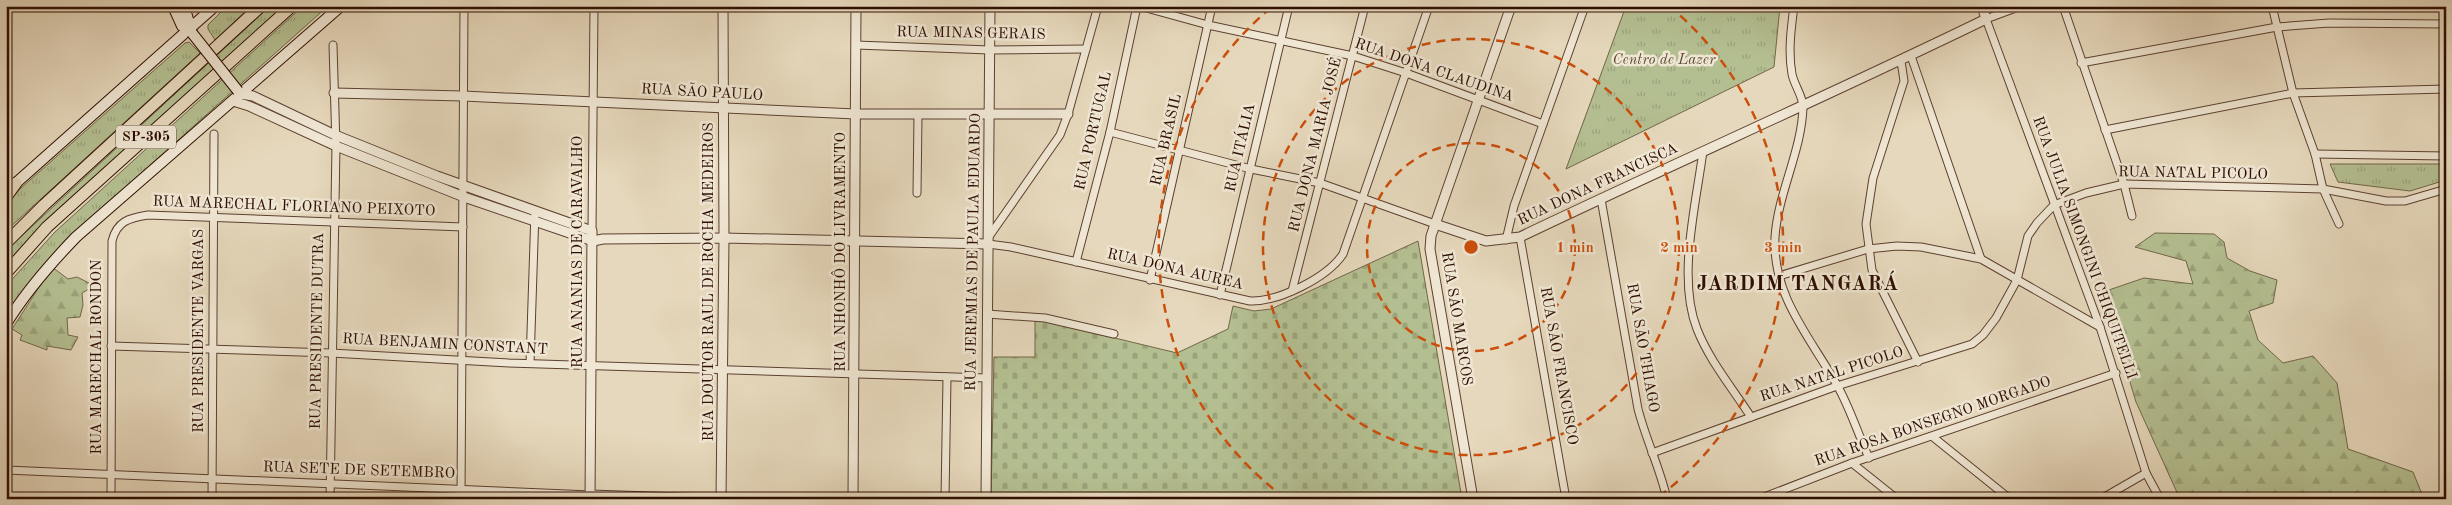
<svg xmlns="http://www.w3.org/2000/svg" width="2452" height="505" viewBox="0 0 2452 505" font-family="'Old Standard TT',serif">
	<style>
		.grass { fill: url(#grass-tufts); stroke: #716649 }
		.forest { fill: url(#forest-firs); stroke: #716649 }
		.cemetery { fill: url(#cemetery-stones); stroke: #716649 }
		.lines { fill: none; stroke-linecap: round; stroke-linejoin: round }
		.minor-casing { stroke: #5c4030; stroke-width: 9 }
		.tertiary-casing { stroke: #5c4030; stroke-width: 11 }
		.secondary-casing { stroke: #2e0e01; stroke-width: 12 }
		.primary-casing { stroke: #2e0e01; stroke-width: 13 }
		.minor { stroke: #efe6d3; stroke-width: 7 }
		.tertiary { stroke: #efe6d3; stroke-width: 9 }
		.secondary { stroke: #efe6d3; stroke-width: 10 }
		.primary { stroke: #e6d8bc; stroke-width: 11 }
		.secondary-bridge-casing { stroke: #2e0e01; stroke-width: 12; stroke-linecap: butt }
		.secondary-bridge { stroke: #efe6d3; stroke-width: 10 }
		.ring { fill: none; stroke: #cc4e0a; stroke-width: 2.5; stroke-dasharray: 9 6 }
		.labels { text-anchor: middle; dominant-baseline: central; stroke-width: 5; stroke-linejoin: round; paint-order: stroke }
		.shield { fill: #efe6d3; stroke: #684f40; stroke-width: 1 }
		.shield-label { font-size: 14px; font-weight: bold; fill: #2e0e01 }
		.street-label { font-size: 15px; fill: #2e0e01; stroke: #efe6d3 }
		.park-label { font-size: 15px; font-style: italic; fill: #5d4c33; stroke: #efe6d3 }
		.district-label { font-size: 20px; font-weight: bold; letter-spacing: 1px; fill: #2e0e01; stroke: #efe6d3 }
		.centre { fill: #cc4e0a; stroke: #efe6d3; stroke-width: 2.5 }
		.ring-label { font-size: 15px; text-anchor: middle; font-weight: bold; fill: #cc4e0a; stroke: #efe6d3; stroke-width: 5; stroke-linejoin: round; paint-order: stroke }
	</style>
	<defs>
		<pattern id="grass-tufts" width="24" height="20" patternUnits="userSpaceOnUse" patternTransform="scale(1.25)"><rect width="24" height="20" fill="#b4bf91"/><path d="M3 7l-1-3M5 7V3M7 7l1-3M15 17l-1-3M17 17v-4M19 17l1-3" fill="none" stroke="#9ba37b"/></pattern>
		<pattern id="forest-firs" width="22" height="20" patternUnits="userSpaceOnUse" patternTransform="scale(1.25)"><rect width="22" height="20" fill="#b4bf91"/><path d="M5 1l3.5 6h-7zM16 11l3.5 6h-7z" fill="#9ba37b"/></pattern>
		<pattern id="cemetery-stones" width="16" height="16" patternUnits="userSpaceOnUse" patternTransform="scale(1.25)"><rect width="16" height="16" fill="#b4bf91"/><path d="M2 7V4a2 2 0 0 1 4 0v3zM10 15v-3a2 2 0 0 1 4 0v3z" fill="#9ba37b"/></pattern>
	</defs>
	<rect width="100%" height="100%" fill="#e6d8bc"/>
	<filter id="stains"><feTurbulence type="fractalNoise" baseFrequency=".004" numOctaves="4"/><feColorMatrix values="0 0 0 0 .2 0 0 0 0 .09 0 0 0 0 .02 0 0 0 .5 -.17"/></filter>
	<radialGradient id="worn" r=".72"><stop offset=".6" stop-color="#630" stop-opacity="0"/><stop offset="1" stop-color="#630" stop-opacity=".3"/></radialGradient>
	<g class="grass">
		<path d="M227,6H251L215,40L208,29V25Z"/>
		<path d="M270,6H283L6,266V252L14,243Z"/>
		<path d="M303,6H328L73,234L6,315V286L55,232Z"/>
		<path d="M1626,6H1780L1774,67L1566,169Z"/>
		<path d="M189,42L200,53L6,231V204L21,188L185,43Z"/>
		<path d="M2330,164H2446V180L2410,191L2338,182Z"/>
	</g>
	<g class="forest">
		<path d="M2155,233L2214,234L2224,242L2227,258L2250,271L2277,280L2273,303L2249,311L2258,340L2283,363L2313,356L2337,383L2348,449L2413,472L2424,499H2180L2136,402L2103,292L2144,278L2193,284L2186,261L2135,247Z"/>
		<path d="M52,267L68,279L77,277L89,283V289L82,293L83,305L80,317L67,318L68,335L78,337L71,350L47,346V350L20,340L22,335L12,329Z"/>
	</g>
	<path class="cemetery" d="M1418,241L1462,499H991L994,357H1035V321L1040,320L1177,353L1228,329L1233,306L1254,311L1271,309Z"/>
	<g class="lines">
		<g class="minor-casing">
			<g id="minor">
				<path d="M1139,6L1208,25L1353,56L1406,73L1543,124"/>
				<path d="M1794,6C1791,29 1788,52 1792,74C1794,85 1803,96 1803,107C1802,150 1778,193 1775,237C1772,296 1810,337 1837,385C1850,408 1858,434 1869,458"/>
				<path d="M2021,6L1986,19L2100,327L2146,473L2160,499"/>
				<path d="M2063,6L2124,184L2132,216"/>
				<path d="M2272,6L2293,93L2315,154L2323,189L2339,224"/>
				<path d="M856,45L990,50L1086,49"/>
				<path d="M1911,56L1981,259"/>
				<path d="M1901,61L1904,81L1873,178L1866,224L1872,270L1918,362"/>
				<path d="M2081,63L2277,27L2329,23L2446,24"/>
				<path d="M2105,130L2293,93L2446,89"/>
				<path d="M1110,132L1251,169L1320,183L1435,224"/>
				<path d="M1703,151C1696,205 1677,278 1697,329C1709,360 1733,389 1751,417"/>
				<path d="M2315,154L2446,156"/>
				<path d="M917,193L918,115"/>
				<path d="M1601,199L1638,409C1646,440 1660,468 1667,499"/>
				<path d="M592,231L594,6"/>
				<path d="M1520,237L1566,499"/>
				<path d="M988,238L1060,135L1068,114L1098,6"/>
				<path d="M1506,240L1514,206L1585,6"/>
				<path d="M988,244L1011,247L1250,301C1278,302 1327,278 1343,254L1429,6"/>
				<path d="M1076,262L1110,132L1137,6"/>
				<path d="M1779,276L1868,249L1897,246L1921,247L1981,259L2100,327"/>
				<path d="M1150,280L1212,6"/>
				<path d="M1292,291L1365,6"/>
				<path d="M1220,295L1289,6"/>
				<path d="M987,314L1045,318L1114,334"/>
				<path d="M111,346L331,353L509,363L987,378"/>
				<path d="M530,363L535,211"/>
				<path d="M1933,437L2010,499"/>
				<path d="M1652,453L1837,386L1972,344L1983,335L1996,318L2017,280L2028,236L2037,223L2054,205L2086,193L2124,184L2323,189L2386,201H2405L2446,189"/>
				<path d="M1852,463L1897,499"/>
				<path d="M6,470L590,495"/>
				<path d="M111,499L112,241C117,221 129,218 148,215L463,227"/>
				<path d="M212,499L214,134"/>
				<path d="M330,499L336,146L333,45"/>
				<path d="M461,499L464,6"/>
				<path d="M945,499L947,377"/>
				<path d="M1759,499L1852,463L2116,373"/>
				<path d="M2101,499L2146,473"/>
			</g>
		</g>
		<g class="tertiary-casing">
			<g id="tertiary">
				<path d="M334,93L463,96L856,114H1068"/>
				<path d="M241,94L253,96L335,135L437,176L592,231L590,499"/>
				<path d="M233,101L249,106L336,146L464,197L593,241L603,239L724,238L988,244"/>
				<path d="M1435,224L1486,241L1520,237C1675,163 1832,94 1986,19L1982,6"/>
				<path d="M590,495L711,499"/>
				<path d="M721,499L724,238L723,6"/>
				<path d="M853,499L856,6"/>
				<path d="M986,499L990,6"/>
				<path d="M1473,499L1430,249L1431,236L1511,6"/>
			</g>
		</g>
		<g class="secondary-casing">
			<g id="secondary">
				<path d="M173,6L182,26L192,33L184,6"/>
				<path d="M16,183L215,6"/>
				<path d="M6,324C26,291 50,264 76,237L341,6"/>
			</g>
		</g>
		<g class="primary-casing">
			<g id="primary">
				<path d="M6,197L16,183"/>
				<path d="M6,243L44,205L261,6"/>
				<path d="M6,273L47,227L292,6"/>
			</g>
		</g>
		<use href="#minor" class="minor"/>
		<use href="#tertiary" class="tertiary"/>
		<use href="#secondary" class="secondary"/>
		<use href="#primary" class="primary"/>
		<g class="secondary-bridge-casing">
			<path id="secondary-bridge" d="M192,33L238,91"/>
		</g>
		<use href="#secondary-bridge" class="secondary-bridge"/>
	</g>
	<g class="ring">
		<circle cx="1471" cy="247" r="104"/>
		<circle cx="1471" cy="247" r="208"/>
		<path d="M1285 498A312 312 0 0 1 1273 6M1669 6A312 312 0 0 1 1657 498"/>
	</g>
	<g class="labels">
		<rect class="shield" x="116" y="125.5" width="60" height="23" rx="4"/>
		<g class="shield-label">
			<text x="146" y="137">SP-305</text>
		</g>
		<g class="street-label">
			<text transform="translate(971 34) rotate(1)">RUA MINAS GERAIS</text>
			<text transform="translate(1434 71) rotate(19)">RUA DONA CLAUDINA</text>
			<text transform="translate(702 93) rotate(3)">RUA SÃO PAULO</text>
			<text transform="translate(1094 131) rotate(-77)">RUA PORTUGAL</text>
			<text transform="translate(1167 140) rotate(-77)">RUA BRASIL</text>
			<text transform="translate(1316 145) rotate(-76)">RUA DONA MARIA JOSÉ</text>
			<text transform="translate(1241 148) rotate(-77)">RUA ITÁLIA</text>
			<text transform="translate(2193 174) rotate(1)">RUA NATAL PICOLO</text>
			<text transform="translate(1598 185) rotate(-25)">RUA DONA FRANCISCA</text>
			<text transform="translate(294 207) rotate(2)">RUA MARECHAL FLORIANO PEIXOTO</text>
			<text transform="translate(2084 248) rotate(70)">RUA JULIA SIMONGINI CHIQUITELLI</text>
			<text transform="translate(578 252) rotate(-90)">RUA ANANIAS DE CARAVALHO</text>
			<text transform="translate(841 252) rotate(-90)">RUA NHONHÔ DO LIVRAMENTO</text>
			<text transform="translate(974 252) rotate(-89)">RUA JEREMIAS DE PAULA EDUARDO</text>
			<text transform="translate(1175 270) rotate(13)">RUA DONA AUREA</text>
			<text transform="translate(709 282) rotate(-90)">RUA DOUTOR RAUL DE ROCHA MEDEIROS</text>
			<text transform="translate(1456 319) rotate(81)">RUA SÃO MARCOS</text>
			<text transform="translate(199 331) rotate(-90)">RUA PRESIDENTE VARGAS</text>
			<text transform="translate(318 331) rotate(-89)">RUA PRESIDENTE DUTRA</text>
			<text transform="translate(445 345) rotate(3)">RUA BENJAMIN CONSTANT</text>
			<text transform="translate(1642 348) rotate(80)">RUA SÃO THIAGO</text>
			<text transform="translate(97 357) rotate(-90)">RUA MARECHAL RONDON</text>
			<text transform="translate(1558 366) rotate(80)">RUA SÃO FRANCISCO</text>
			<text transform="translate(1832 375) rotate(-18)">RUA NATAL PICOLO</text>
			<text transform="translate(1933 422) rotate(-19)">RUA ROSA BONSEGNO MORGADO</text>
			<text transform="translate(359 471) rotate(2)">RUA SETE DE SETEMBRO</text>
		</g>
		<g class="park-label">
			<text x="1664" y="60">Centro de Lazer</text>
		</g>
		<g class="district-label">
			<text x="1798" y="285">JARDIM TANGARÁ</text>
		</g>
	</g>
	<circle cx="1471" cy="247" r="8" class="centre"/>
	<g class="ring-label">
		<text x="1575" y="252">1 min</text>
		<text x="1679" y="252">2 min</text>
		<text x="1783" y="252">3 min</text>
	</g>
	<rect width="2452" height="505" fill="none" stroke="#e6d8bc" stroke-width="25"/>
	<rect x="8" y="8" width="2437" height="490" fill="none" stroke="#2e0e01" stroke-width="2.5"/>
	<rect x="12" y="12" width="2427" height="480" fill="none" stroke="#2e0e01"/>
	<rect width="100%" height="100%" filter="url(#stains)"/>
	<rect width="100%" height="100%" fill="url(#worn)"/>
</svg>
